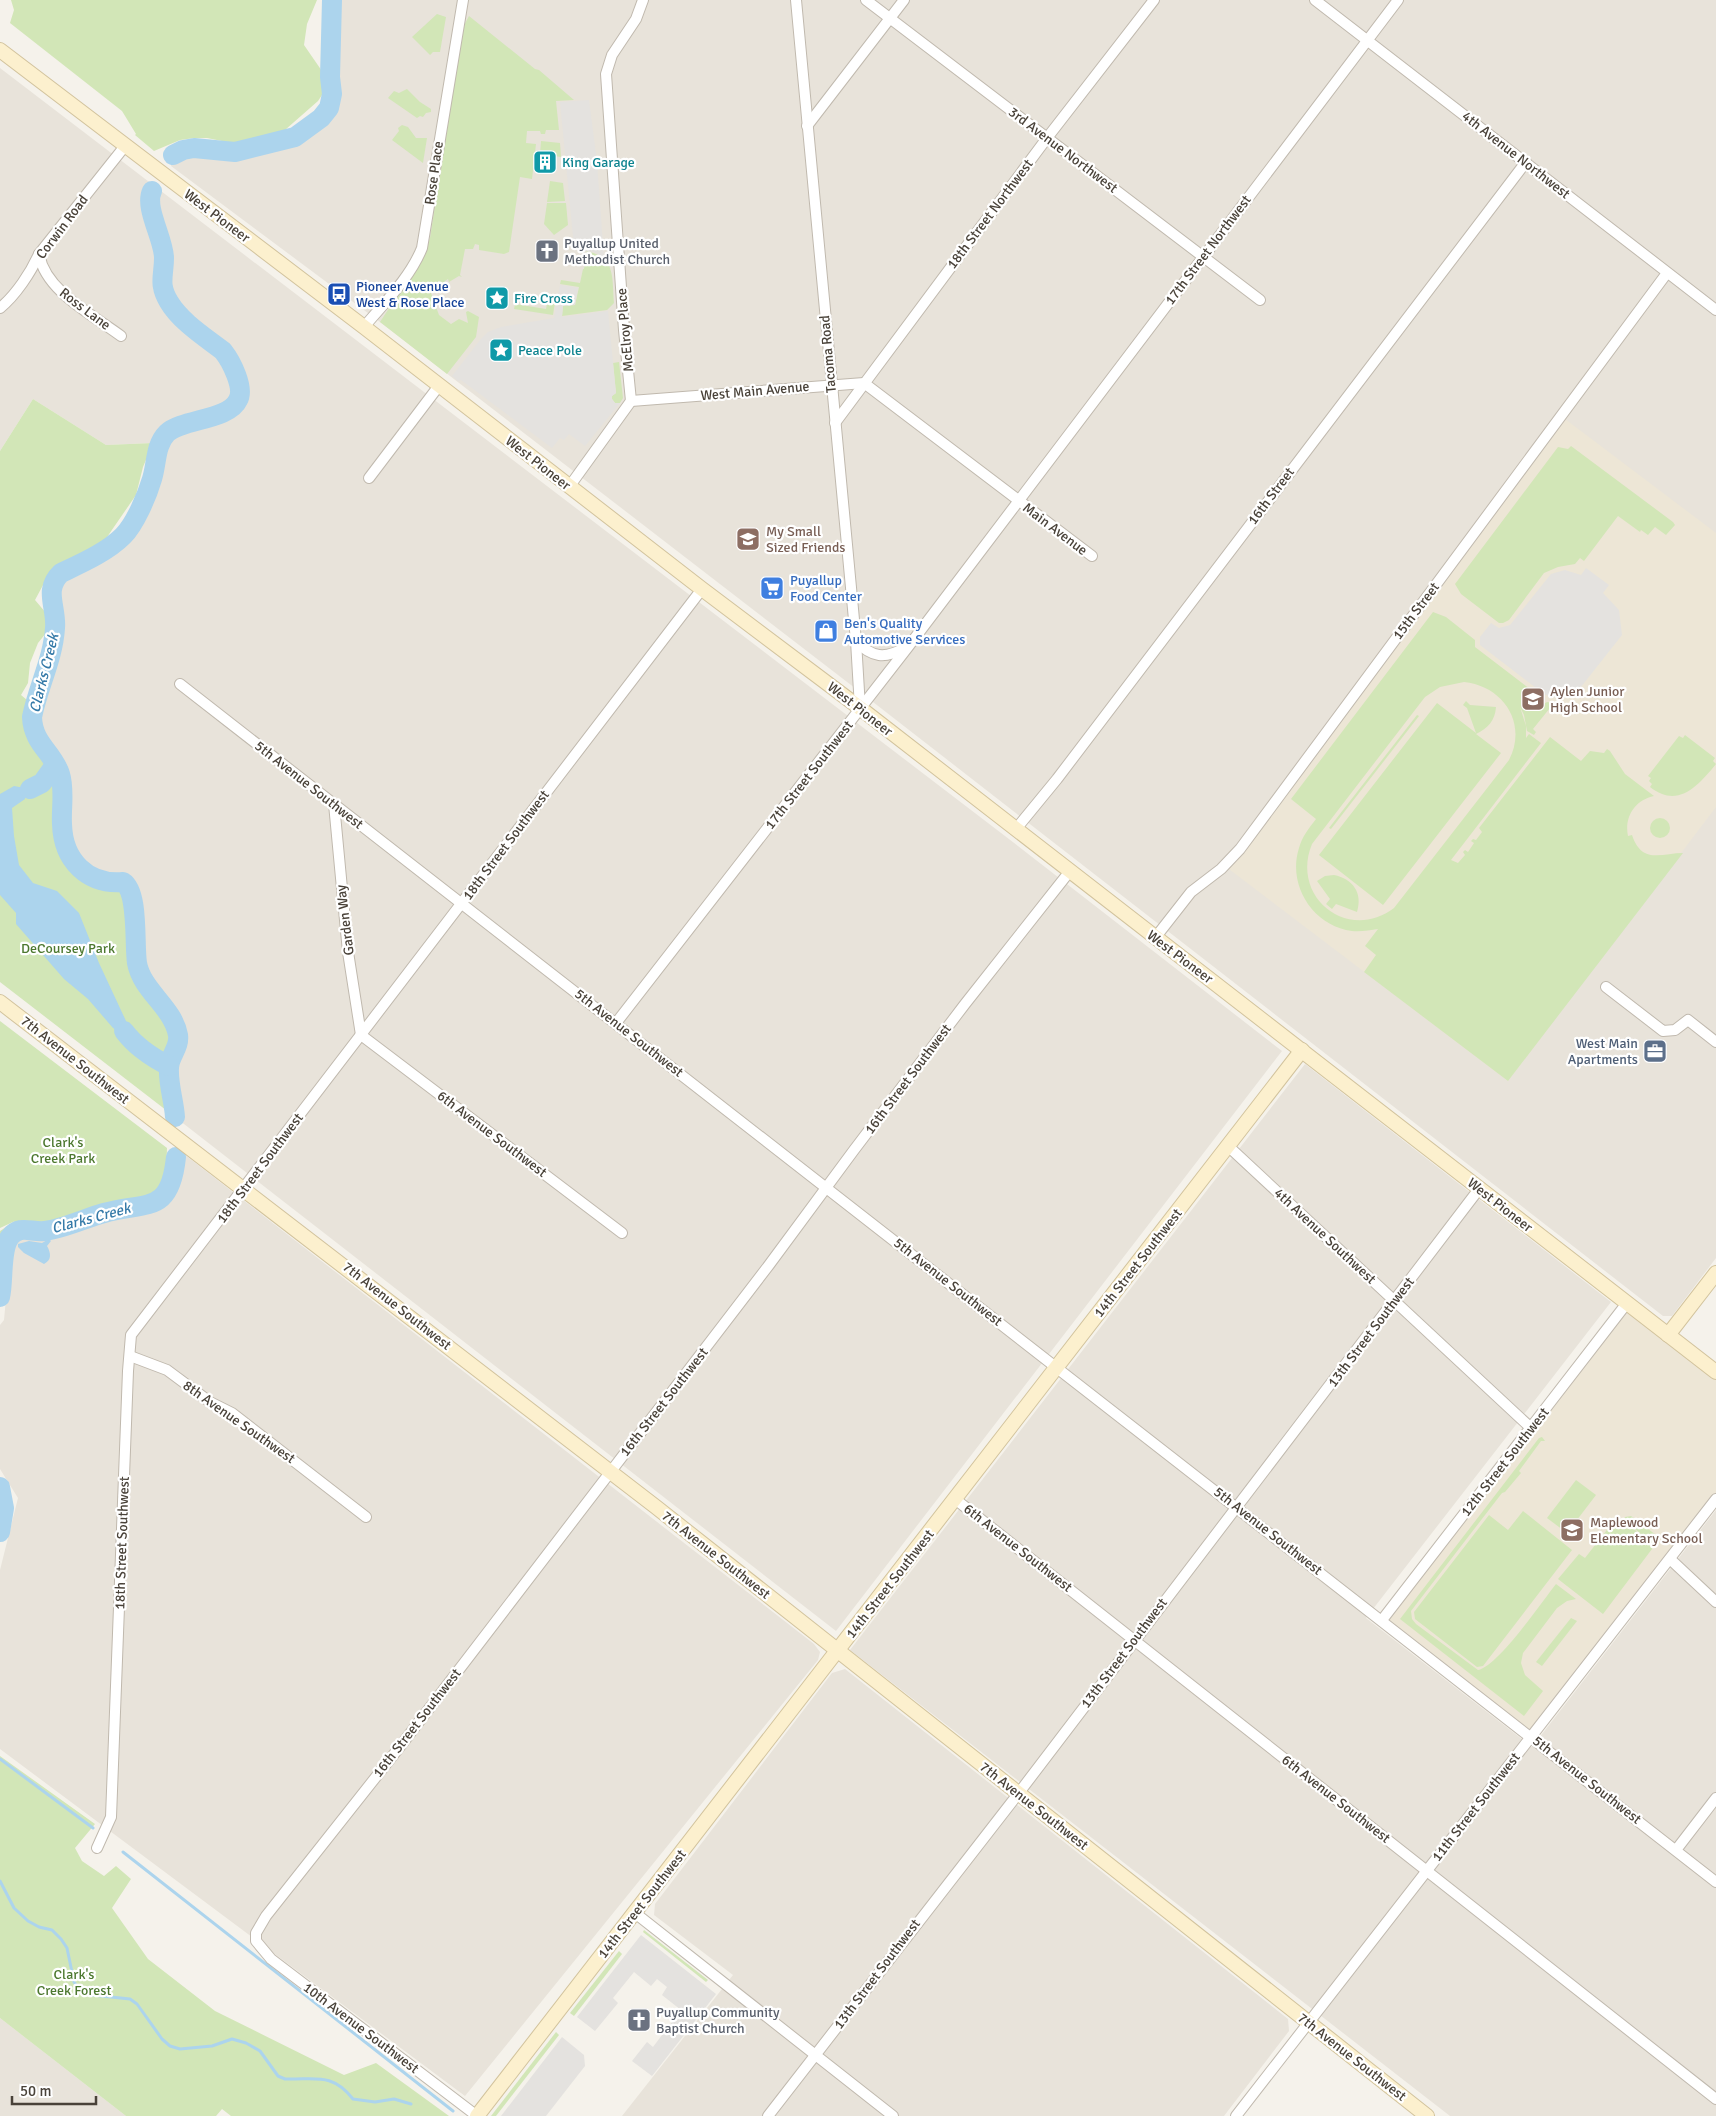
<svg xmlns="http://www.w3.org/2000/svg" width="1716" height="2116" viewBox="0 0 1716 2116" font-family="Signika,sans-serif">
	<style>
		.residential { fill: #e8e3da }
		.education { fill: #ede6d6 }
		.green { fill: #d2e6b7; fill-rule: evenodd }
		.parking { fill: #e4e2df }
		.water { fill: #acd4ed }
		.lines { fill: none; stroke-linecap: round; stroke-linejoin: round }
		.stream { stroke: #acd4ed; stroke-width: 3 }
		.river { stroke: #acd4ed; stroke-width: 20 }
		.street-casing { stroke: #c0b9ae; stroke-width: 12 }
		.secondary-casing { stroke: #d2c39d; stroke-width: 16 }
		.street { stroke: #fff; stroke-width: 10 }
		.secondary { stroke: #fcf0ce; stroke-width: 14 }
		.labels { text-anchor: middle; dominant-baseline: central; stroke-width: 4.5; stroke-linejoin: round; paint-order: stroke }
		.street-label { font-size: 14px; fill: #494239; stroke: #fff }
		.culture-label { font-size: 14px; fill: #0d838f; stroke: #fff; text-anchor: start }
		.worship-label { font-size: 14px; fill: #5b616d; stroke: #fff; text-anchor: start }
		.transit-label { font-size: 14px; fill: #164399; stroke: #fff; text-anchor: start }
		.education-label { font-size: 14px; fill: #785e54; stroke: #fff; text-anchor: start }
		.shop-label { font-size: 14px; fill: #366cbe; stroke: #fff; text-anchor: start }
		.park-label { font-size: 14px; fill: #4c782f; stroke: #fff }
		.service-label { font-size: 14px; fill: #4e5e75; stroke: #fff; text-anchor: end }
		.water-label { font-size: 15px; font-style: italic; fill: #357aa8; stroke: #fff }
	</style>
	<rect width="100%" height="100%" fill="#f5f2eb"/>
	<g class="residential">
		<path d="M332,0H1716V1258L1672,1316H1663L864,695L380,322L171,166L173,155L183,150L205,148L235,152L295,137L321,118L329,108L332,94L330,77Z"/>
		<path d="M0,68L1005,836L1282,1051L836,1631L175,1117L169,1066L177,1047L174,1024L142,979L137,965L133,906L129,889L123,882H105L87,873L80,868L67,849L63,839L62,805L43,749L32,727V717L53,647L56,625L52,593L53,582L61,573L111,546L125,534L140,509L152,480L161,439L171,430L229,409L238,400L239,384L231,362L223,351L177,313L167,298L161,281L164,259L162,247L149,199L142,214L153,240L157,260L153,280L154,292L177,319L201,342L227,362L233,376L230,400L218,407L165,428L153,443L106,445L33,399L0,451Z"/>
		<path d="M1305,1064L1611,1302L1366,1618L1532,1747L1716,1510V2116H1450L850,1650Z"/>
		<path d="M180,1151L814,1644L820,1652L818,1660L465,2096L0,1749V1570L18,1498L0,1469V1325L4,1320L11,1245L21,1233L43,1236L158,1208L173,1193Z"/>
		<path d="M845,1669L1288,2019L1289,2031L1224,2116H622L733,1975L654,1915L655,1904L832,1673Z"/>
		<path d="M0,2018L126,2116H0Z"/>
	</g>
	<g class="education">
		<path d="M1561,416L1716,533V807L1508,1081L1225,866Z"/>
		<path d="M1627,1303L1716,1372V1499L1532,1737L1382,1620Z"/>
	</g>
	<g class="green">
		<path d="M11,0H317L307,24L304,45L324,74L325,82L324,92L318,101L277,137L232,143L207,138H194L180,140L154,151L135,135L136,134L122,111L10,23L14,10Z"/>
		<path d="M437,14L446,17L440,52H433L430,55L412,37Z"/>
		<path d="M469,16L535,69L539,70L574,100L556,101L559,130H546L545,134H541L540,131H527L526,143L536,144L532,179L520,177L509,252L504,254L479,250V245L475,244L473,249H465L460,275L462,277L459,276L449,282L448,279L445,281L446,284L438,281V289L431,293L439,315L451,324L459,319L468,323L466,312L468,311L479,317L476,337L447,374L380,322L425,253L430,238L462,29Z"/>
		<path d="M407,89L420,102L431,109V112L426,113L423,117L420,116L417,118L388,98L394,91L399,93Z"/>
		<path d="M402,125L408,127L416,138H427L423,163L392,140L399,131L398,128Z"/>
		<path d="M541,141L560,143L561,157L540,154Z"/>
		<path d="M550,181L563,183L565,201L547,202Z"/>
		<path d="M547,203H566L568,225L554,235L544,224Z"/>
		<path d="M585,251C616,256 612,277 614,303L607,310L562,316L563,306L575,305L579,287L560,284L561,280L580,283L583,269H584L587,252Z"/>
		<path d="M549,294L556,296L553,315L514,309L515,304L546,309Z"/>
		<path d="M619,362L623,398L620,403H615L612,399V396L616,393L613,363Z"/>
		<path d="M33,399L106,445L153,443L143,467L136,495L105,540L50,572L35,600L46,613V633L38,643L30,663L28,683L21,695L34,706C26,744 51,746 60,775C65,790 61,808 62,824C63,860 87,885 123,882C139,892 134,944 137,963C142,991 173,1007 178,1035C180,1048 169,1056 169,1068C168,1084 174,1101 175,1117L0,982V451Z"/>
		<path d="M1571,446L1673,522L1675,525L1666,535L1655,527L1648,535L1641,530L1640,532L1618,516L1584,561L1580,558L1575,564L1558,567L1544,573L1509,620L1503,623H1499L1461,594L1455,584L1558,447L1568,449Z"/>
		<path d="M1433,612L1446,617L1475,640V647L1543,699L1541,701L1542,705L1547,702L1554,703L1533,729L1536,732L1534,735L1527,731L1524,715L1520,707L1526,726V738L1529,734L1541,743L1451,860L1458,863L1465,855L1463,852L1465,850L1468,852L1474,843L1471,841L1473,839L1476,840L1482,832L1479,828L1550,737L1581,761L1590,751L1604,753L1607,749L1610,751L1625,774L1654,796C1635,800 1624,817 1628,836L1632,835C1642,865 1662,853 1683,853L1508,1081L1364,972L1376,955L1365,946L1378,929C1370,930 1361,932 1352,931C1313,926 1287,885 1299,848C1302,837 1309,828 1316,819L1291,799ZM1464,682C1503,686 1528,723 1509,760L1394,908C1348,943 1290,897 1312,844L1425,697L1440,687Z"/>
		<path d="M1466,701L1470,705L1496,707C1495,721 1488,728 1476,734L1501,753L1383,905L1319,855L1437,703L1476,733L1467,708L1463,705Z"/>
		<path d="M1417,715L1419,716L1331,829L1329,828Z"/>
		<path d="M1685,735L1715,758L1713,761L1716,764C1698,786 1678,809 1650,787L1652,784L1649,781L1651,778L1648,776L1679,736L1683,738Z"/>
		<circle cx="1660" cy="828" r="10"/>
		<path d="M1334,875C1353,879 1363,893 1357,912L1336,904L1332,909L1326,904L1330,899L1317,881L1325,876Z"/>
		<path d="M0,1021L167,1148L166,1179L159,1192L152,1198L140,1202L115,1205L50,1226C32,1228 8,1215 0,1240V1231L15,1221L0,1228Z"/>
		<path d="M1542,1437L1545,1441H1541L1519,1471L1521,1473L1505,1492L1502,1493L1411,1611L1412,1619L1416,1624L1478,1670C1498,1666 1541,1603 1556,1584L1576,1599L1567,1601L1557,1608L1523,1653L1521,1663L1525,1675L1543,1691L1524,1716L1400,1619L1539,1438Z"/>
		<path d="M1576,1480L1596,1495L1567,1533L1547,1518Z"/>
		<path d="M1523,1511L1572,1550L1483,1666L1477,1667L1415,1619L1414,1612L1489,1515L1508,1530Z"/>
		<path d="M1631,1516L1656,1535L1654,1538L1658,1541L1603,1614L1558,1579L1579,1554L1585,1558L1617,1517L1646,1538L1624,1520L1625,1517Z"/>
		<path d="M1571,1618L1577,1621L1542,1666L1536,1662Z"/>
		<path d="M0,1756L95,1824L75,1848L82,1861L104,1876L116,1866L131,1879L112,1908L148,1959L215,2011L344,2075L376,2063L449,2116H231L222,2109L216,2116H126L0,2018Z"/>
		<path d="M644,1930L708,1980L706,1982L643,1932Z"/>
		<path d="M619,1951L622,1954L574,2016L570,2013Z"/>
		<path d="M556,2032L559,2035L496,2116H491Z"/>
	</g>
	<g class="parking">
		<path d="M589,100L597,162L604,258L595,252L585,251L586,241L575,239L573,241V237L560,102Z"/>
		<path d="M560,285L578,288L575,305L563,306L562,317L608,311L616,393L612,396V399L615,403H620L585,446L569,434L564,440L560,438L552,448L461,380L458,381L452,376L480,340L488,332L501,327L554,318Z"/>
		<path d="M1586,568L1609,585L1603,593L1619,610L1622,635L1577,692L1565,698L1551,697L1544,694L1480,645V637L1491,623L1499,628L1510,625L1551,574L1565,570L1581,575Z"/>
		<path d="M641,1935L716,1994L652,2076L632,2061L647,2042L653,2047L681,2010L662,1995L667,1987L657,1979L651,1986L634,1972L613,1998L618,2003L595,2031L577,2017Z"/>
		<path d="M562,2037L584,2055L585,2066L546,2116H501Z"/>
	</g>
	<g class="water">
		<path d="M14,786L30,789L26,794L25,799L12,808L14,836L19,865L33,883L57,891L79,913L99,963L126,1021L127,1027L124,1031L120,1032L113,1028L88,999L64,979L16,924V913L0,895V794Z"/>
		<path d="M49,1239L51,1241L47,1246C51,1253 52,1260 44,1264L24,1253L18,1247V1244L29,1241L42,1243Z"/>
	</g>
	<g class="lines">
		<g class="stream">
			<path d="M0,1759L93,1828"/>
			<path d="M123,1852L453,2111"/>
			<path d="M0,1881L14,1908L28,1921L39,1927L52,1930L61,1939L67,1948L74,1982L80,1991L92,1995L130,1999L137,2004L162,2039L170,2046L180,2049L212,2046L232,2039L246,2043L260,2051L278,2076L285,2079C315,2080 332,2072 353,2099L375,2102L394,2099L411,2104"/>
		</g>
		<g class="river">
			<path d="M173,155L183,150L194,148L235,152L295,137L321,118L329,108L332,94L330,77L332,0"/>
			<path d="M152,191C144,208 164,239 164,258C164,276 158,284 169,302C181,322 205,337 223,351C231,361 245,388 238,400C229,420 182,419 167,433C155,445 157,463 152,479C147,496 135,524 123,536C107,552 82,563 61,573C43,590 57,607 55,628C53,659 38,687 32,717C33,744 53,752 60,774C65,790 61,808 62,824C63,860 87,885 123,882C139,892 134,944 137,963C142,991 173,1007 178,1035C180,1048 169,1056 169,1068C168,1084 174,1101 175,1117"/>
			<path d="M30,789L42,783L55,765"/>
			<path d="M124,1031C136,1047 151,1057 169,1066"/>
			<path d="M0,1297C4,1281 0,1249 10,1237C20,1224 32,1233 45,1231C63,1229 86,1218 104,1213C147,1201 170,1215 176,1157"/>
			<path d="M0,1487L4,1508L0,1532"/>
		</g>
		<g class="street-casing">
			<g id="street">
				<path d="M796,0L856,641L860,708"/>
				<path d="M866,0L1260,300"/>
				<path d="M1315,0L1716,310"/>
				<path d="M807,126L904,0"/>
				<path d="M39,254C45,291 93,315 121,336"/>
				<path d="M0,308C16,295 31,272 39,254L125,146"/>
				<path d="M364,327C384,303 410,278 422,248L463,0"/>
				<path d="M631,401L864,383L1092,556"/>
				<path d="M631,401L624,330L606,74L612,55L636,19L643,0"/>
				<path d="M835,423L1047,138L1154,0"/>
				<path d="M369,478L438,387"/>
				<path d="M569,487L631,401"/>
				<path d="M856,641C872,658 885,659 905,648"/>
				<path d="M180,684L1716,1882"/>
				<path d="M334,804L348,952L361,1035L622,1233"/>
				<path d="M1016,829L1057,779L1526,162"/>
				<path d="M1155,938L1191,892L1221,869L1240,849L1667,273"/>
				<path d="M1606,987L1663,1031L1675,1030L1688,1020L1716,1042"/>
				<path d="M616,1023L908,647L1398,0"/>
				<path d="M1228,1146L1531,1428"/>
				<path d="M130,1356L167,1370L210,1402L232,1413L366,1517"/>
				<path d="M955,1499L1716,2099"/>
				<path d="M1670,1559L1716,1602"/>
				<path d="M1382,1620L1627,1303"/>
				<path d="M97,1848L111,1817L128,1371L131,1335L702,589"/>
				<path d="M1676,1850L1716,1798"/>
				<path d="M635,1913L893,2116"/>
				<path d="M477,2116L271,1959L256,1941V1933L266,1916L402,1744L769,1265L854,1150L965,1004L1070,871"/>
				<path d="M768,2116L1018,1794L1479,1189"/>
				<path d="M1236,2116L1716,1499"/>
			</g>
		</g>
		<g class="secondary-casing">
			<g id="secondary">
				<path d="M0,50L364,327L702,589L860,708L1716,1372"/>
				<path d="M0,1002L656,1507L1427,2116"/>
				<path d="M1668,1335L1716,1273"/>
				<path d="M477,2116L1302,1050"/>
			</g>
		</g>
		<use href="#street" class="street"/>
		<use href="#secondary" class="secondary"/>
	</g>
	<defs>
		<g id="building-square" transform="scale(1.25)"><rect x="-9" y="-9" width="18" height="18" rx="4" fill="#0f9aa8" stroke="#fff"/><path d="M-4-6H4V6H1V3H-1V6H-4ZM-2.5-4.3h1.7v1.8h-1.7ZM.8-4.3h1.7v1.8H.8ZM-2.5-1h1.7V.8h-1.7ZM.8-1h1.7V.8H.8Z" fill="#fff"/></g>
		<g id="church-square" transform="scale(1.25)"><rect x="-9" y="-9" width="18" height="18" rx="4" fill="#6b7280" stroke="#fff"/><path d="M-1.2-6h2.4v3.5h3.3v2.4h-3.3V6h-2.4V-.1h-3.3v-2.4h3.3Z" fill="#fff"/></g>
		<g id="bus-square" transform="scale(1.25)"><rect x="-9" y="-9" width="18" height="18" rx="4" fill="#1a4fb4" stroke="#fff"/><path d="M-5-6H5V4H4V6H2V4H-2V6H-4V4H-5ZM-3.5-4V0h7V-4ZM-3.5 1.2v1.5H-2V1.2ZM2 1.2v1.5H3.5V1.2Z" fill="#fff"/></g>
		<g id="sight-square" transform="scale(1.25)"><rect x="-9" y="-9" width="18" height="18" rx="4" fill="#0f9aa8" stroke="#fff"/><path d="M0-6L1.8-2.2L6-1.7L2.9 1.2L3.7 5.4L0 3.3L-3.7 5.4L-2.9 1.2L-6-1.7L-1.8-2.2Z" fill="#fff"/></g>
		<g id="school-square" transform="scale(1.25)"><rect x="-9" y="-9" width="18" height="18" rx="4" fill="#8d6e63" stroke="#fff"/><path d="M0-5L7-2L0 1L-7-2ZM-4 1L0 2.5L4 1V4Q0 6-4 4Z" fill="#fff"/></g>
		<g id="supermarket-square" transform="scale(1.25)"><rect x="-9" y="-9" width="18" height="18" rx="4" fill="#3f7fe0" stroke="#fff"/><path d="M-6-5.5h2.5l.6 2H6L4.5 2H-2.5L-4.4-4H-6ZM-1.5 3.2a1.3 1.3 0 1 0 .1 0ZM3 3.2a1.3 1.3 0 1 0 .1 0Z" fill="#fff"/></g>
		<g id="shop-square" transform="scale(1.25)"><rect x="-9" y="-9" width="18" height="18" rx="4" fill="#3f7fe0" stroke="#fff"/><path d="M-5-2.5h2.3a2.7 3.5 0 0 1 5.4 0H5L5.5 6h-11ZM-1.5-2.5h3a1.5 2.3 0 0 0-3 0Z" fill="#fff"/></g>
		<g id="office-square" transform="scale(1.25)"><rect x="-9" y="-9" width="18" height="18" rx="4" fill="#5c6f8a" stroke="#fff"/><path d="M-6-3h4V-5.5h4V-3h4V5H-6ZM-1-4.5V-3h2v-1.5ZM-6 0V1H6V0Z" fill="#fff"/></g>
	</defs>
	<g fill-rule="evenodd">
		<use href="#building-square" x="545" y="162"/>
		<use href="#church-square" x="547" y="251"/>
		<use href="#bus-square" x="339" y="294"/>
		<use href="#sight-square" x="497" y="298"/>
		<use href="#sight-square" x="501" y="350"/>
		<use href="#school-square" x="748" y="539"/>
		<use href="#supermarket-square" x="772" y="588"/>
		<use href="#shop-square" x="826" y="631"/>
		<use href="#school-square" x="1533" y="699"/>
		<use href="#office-square" x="1655" y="1051"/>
		<use href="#school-square" x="1572" y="1530"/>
		<use href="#church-square" x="639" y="2020"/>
	</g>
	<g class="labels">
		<g class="street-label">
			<text transform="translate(1063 150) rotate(37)">3rd Avenue Northwest</text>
			<text transform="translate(1516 155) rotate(38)">4th Avenue Northwest</text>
			<text transform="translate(434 173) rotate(-82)">Rose Place</text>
			<text transform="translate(990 214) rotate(-53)">18th Street Northwest</text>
			<text transform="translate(217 216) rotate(37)">West Pioneer</text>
			<text transform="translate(62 227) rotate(-53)">Corwin Road</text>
			<text transform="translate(1208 250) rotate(-53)">17th Street Northwest</text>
			<text transform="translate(85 309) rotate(37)">Ross Lane</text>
			<text transform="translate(625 330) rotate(-95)">McElroy Place</text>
			<text transform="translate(828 354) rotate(-95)">Tacoma Road</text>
			<text transform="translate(755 391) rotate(-5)">West Main Avenue</text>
			<text transform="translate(538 463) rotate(38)">West Pioneer</text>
			<text transform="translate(1271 496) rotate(-53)">16th Street</text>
			<text transform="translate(1055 529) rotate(37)">Main Avenue</text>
			<text transform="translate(1416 611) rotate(-53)">15th Street</text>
			<text transform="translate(860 709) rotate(38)">West Pioneer</text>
			<text transform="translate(809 775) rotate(-52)">17th Street Southwest</text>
			<text transform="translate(309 785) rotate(38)">5th Avenue Southwest</text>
			<text transform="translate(506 845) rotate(-53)">18th Street Southwest</text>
			<text transform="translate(345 920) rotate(-97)">Garden Way</text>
			<text transform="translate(1180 957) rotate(37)">West Pioneer</text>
			<text transform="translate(629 1033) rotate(38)">5th Avenue Southwest</text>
			<text transform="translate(75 1060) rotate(38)">7th Avenue Southwest</text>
			<text transform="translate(908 1079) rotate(-53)">16th Street Southwest</text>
			<text transform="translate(492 1134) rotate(37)">6th Avenue Southwest</text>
			<text transform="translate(260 1168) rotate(-53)">18th Street Southwest</text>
			<text transform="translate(1500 1205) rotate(38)">West Pioneer</text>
			<text transform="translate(1325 1236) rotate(43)">4th Avenue Southwest</text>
			<text transform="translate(1138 1263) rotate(-52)">14th Street Southwest</text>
			<text transform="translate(948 1282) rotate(38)">5th Avenue Southwest</text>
			<text transform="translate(397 1306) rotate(38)">7th Avenue Southwest</text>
			<text transform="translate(1371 1332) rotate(-53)">13th Street Southwest</text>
			<text transform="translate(664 1402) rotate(-52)">16th Street Southwest</text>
			<text transform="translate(239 1422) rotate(35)">8th Avenue Southwest</text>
			<text transform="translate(1505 1462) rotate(-52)">12th Street Southwest</text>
			<text transform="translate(1268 1531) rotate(38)">5th Avenue Southwest</text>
			<text transform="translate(122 1543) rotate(-88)">18th Street Southwest</text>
			<text transform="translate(1018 1548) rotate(38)">6th Avenue Southwest</text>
			<text transform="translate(716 1555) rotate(38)">7th Avenue Southwest</text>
			<text transform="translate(890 1584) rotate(-52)">14th Street Southwest</text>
			<text transform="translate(1124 1653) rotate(-53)">13th Street Southwest</text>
			<text transform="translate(417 1723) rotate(-52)">16th Street Southwest</text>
			<text transform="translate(1587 1780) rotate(38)">5th Avenue Southwest</text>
			<text transform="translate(1336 1799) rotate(38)">6th Avenue Southwest</text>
			<text transform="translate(1034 1806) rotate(38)">7th Avenue Southwest</text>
			<text transform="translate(1476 1807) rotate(-52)">11th Street Southwest</text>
			<text transform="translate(642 1904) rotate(-52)">14th Street Southwest</text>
			<text transform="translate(877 1974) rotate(-53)">13th Street Southwest</text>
			<text transform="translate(361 2028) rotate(37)">10th Avenue Southwest</text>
			<text transform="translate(1352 2057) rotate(38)">7th Avenue Southwest</text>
		</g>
		<g class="culture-label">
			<text x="562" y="162">King Garage</text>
			<text x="514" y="298">Fire Cross</text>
			<text x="518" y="350">Peace Pole</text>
		</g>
		<g class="worship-label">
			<text x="564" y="243">Puyallup United<tspan x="564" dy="16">Methodist Church</tspan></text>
			<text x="656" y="2012">Puyallup Community<tspan x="656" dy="16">Baptist Church</tspan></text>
		</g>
		<g class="transit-label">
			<text x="356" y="286">Pioneer Avenue<tspan x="356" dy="16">West &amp; Rose Place</tspan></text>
		</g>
		<g class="education-label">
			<text x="766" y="531">My Small<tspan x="766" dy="16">Sized Friends</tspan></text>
			<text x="1550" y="691">Aylen Junior<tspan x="1550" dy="16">High School</tspan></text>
			<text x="1590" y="1522">Maplewood<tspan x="1590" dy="16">Elementary School</tspan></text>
		</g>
		<g class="shop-label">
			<text x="790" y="580">Puyallup<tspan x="790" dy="16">Food Center</tspan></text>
			<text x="844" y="623">Ben's Quality<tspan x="844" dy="16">Automotive Services</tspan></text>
		</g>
		<g class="park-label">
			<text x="68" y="948">DeCoursey Park</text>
			<text x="63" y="1142">Clark's<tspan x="63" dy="16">Creek Park</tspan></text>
			<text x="74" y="1974">Clark's<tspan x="74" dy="16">Creek Forest</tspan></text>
		</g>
		<g class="service-label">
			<text x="1638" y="1043">West Main<tspan x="1638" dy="16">Apartments</tspan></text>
		</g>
		<g class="water-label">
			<text transform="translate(44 673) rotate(-76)">Clarks Creek</text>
			<text transform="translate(91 1218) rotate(-15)">Clarks Creek</text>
		</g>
	</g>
	<path d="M12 2096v8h84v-8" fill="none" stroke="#494239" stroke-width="2.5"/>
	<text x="20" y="2096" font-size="15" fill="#494239" stroke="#ffffff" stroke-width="4" paint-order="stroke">50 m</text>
</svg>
